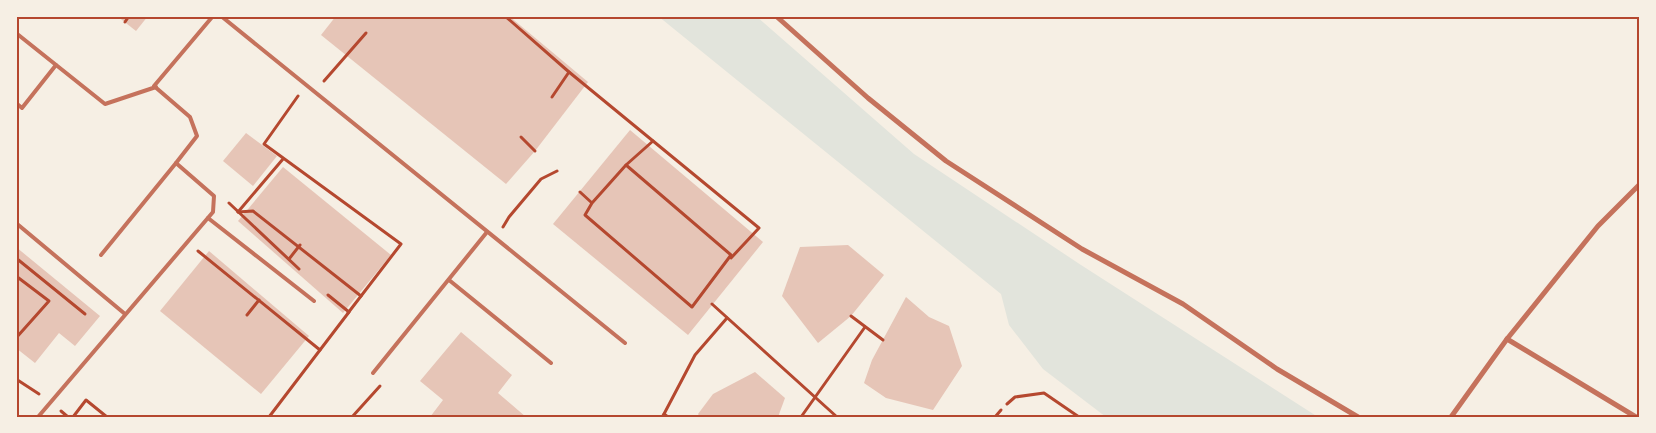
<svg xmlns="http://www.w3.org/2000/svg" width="1656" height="433" viewBox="0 0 1656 433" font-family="'Noto Sans',sans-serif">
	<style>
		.green { fill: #e2e4dc }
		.building { fill: #e6c5b7 }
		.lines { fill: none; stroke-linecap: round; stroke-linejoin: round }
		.path { stroke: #b5482f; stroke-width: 3 }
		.service { stroke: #c5725c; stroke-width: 4 }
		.minor { stroke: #c5725c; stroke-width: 5 }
		.neatline { fill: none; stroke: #b5482f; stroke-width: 2 }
	</style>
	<rect width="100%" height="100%" fill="#f6efe4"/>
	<path class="green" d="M658,16H756L914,154L1081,265L1318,417H1106L1043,369L1009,325L1001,294Z"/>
	<g class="building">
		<path d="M117,16H148L136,31Z"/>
		<path d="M336,16H509L588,82L535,151L506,184L321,35Z"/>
		<path d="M630,130L763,242L688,335L553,224Z"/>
		<path d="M246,133L277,156L253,186L223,161Z"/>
		<path d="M283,167L391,255L343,313L238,221Z"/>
		<path d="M848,245L884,275L851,316L818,343L782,296L800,247Z"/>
		<path d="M16,247L100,316L75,346L59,333L35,363L16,348Z"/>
		<path d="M209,251L309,336L261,394L160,311Z"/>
		<path d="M906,297L929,317L949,326L962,366L933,410L886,398L864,383L872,360Z"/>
		<path d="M461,332L512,375L498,393L526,417H430L443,400L420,381Z"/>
		<path d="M755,372L785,398L778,417H700L698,414L713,394Z"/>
	</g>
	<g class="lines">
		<g class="path">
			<path d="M505,16L569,72L759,228L731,258"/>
			<path d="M125,22L129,16"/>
			<path d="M324,81L366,33"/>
			<path d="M298,96L264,144L401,244L348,313"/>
			<path d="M552,97L569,72"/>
			<path d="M521,137L535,151"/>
			<path d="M626,165L653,141"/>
			<path d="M580,192L592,203L585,215L692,307L731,255L626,165L592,203"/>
			<path d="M229,203L299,269"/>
			<path d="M238,212L253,211L361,296"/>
			<path d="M238,212L283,159"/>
			<path d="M503,227L509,217L541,179L557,171"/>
			<path d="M198,251L320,350L349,312L328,295"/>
			<path d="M16,258L85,314"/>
			<path d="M289,259L300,245"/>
			<path d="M16,276L49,301L16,338"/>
			<path d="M712,304L837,417"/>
			<path d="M247,315L259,300"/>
			<path d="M851,316L883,340"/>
			<path d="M16,379L39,394"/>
			<path d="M1007,404L1015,397L1044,393L1079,417"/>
			<path d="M61,411L68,417"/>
			<path d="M664,414L695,355L727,318"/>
			<path d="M73,417L86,400L107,417"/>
			<path d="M269,417L320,350"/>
			<path d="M352,417L380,386"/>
			<path d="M662,417L664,414L668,417"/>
			<path d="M801,417L865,327"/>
			<path d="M995,417L1001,410"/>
		</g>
		<g class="service">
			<path d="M221,16L625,343"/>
			<path d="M16,33L105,104L156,87"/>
			<path d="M16,103L22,108L56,65"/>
			<path d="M208,218L314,301"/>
			<path d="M16,223L125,314"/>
			<path d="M101,255L176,163"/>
			<path d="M449,280L551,363"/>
			<path d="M373,373L487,232"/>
			<path d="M38,417L213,212L214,196L176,163L197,136L190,117L154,86L213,16"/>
			<path d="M1015,417H1028"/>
		</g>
		<g class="minor">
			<path d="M776,16L868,98L946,161L1082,249L1183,304L1277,369L1358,417"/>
			<path d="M1507,339L1636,417"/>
			<path d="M1451,417L1507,339L1598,226L1640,184"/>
		</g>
	</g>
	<rect width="1656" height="433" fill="none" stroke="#f6efe4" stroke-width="35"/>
	<rect x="18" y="18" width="1620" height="398" class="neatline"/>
</svg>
